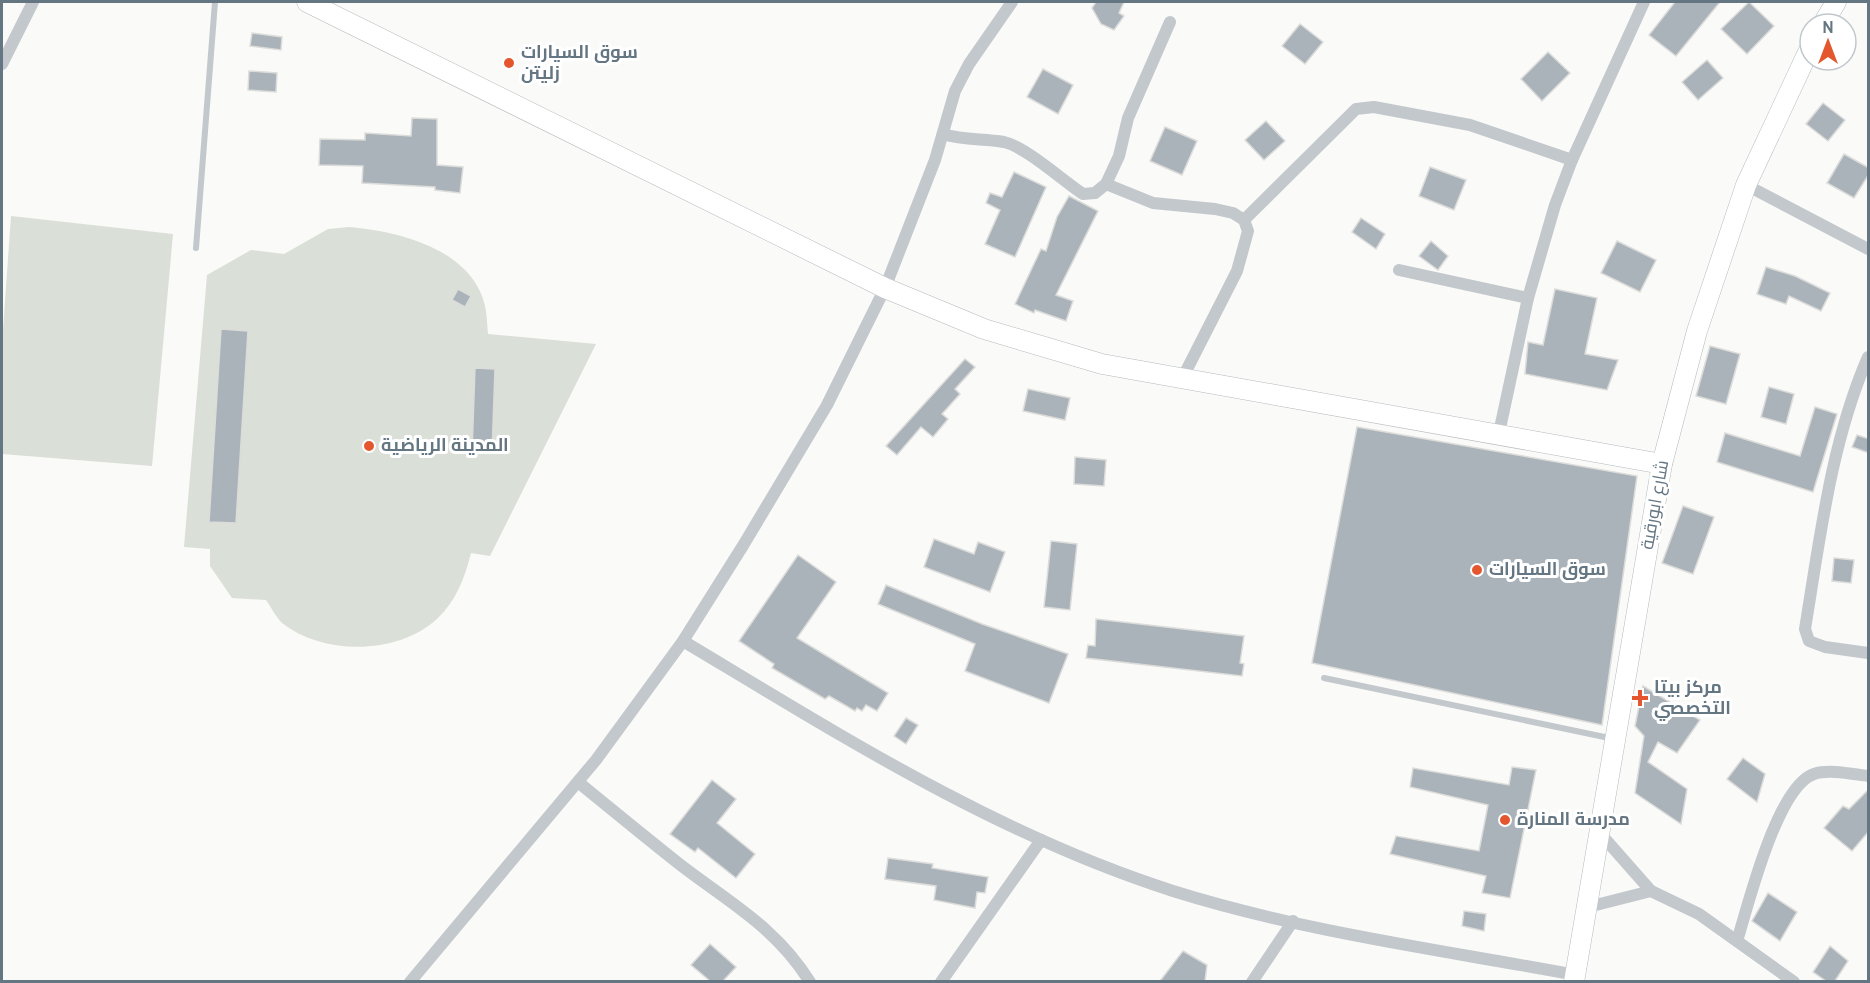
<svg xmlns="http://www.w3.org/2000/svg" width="1870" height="983" viewBox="0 0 1870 983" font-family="Overpass,Cairo,sans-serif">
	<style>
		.green { fill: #dadfd7 }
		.building { fill: #aab3b9; stroke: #dcdcda; stroke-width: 1.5 }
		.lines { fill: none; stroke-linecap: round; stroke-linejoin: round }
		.primary-casing { stroke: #b5babe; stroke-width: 21 }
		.service { stroke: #c3c8cc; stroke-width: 6 }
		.minor { stroke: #c3c8cc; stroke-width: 12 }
		.primary { stroke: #fff; stroke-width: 20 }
		.poi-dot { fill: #e4572e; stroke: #fff; stroke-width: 2 }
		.labels { text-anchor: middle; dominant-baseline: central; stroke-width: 6; stroke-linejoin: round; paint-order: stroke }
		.poi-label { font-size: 18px; font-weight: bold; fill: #657683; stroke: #fff; text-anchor: start }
		.street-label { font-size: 18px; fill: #657683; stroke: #fff }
	</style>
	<rect width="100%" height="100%" fill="#fafaf8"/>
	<g class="green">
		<path d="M11,216L173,234L152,466L2,454V344Z"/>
		<path d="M349,227C398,231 472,249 485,306C487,315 487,325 488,334L596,344L490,556L471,553C465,577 456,601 438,618C399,655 324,656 282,623C276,617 271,607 266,600L232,598L210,566V549L184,547L207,275L251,250L284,254L328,229Z"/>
	</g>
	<g class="building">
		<path d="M1096,2H1124L1119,13L1124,16L1114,30L1101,24L1092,8Z"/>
		<path d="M1675,2H1720L1676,56L1649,35Z"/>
		<path d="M1749,2L1774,26L1747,54L1721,29Z"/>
		<path d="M1300,24L1323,42L1305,64L1282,46Z"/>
		<path d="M252,33L282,37L281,50L250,46Z"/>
		<path d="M1548,52L1570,73L1542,101L1521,79Z"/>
		<path d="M1707,60L1723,78L1698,100L1682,82Z"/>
		<path d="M1043,69L1073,85L1058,114L1027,97Z"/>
		<path d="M249,71L277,73L276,92L248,90Z"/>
		<path d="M1823,103L1845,120L1828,141L1806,124Z"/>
		<path d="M412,118L437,119V165L463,167L460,193L435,190V187L362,183L363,166L319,165L320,139L365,140V133L411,136Z"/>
		<path d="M1266,121L1285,141L1264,160L1245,140Z"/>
		<path d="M1165,127L1197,141L1182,175L1150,161Z"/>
		<path d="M1844,154L1869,168V174L1854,198L1827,183Z"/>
		<path d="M1430,167L1466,180L1454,210L1419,196Z"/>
		<path d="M1014,172L1046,187L1015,257L985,244L1000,210L986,203L990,193L1002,197Z"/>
		<path d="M1069,196L1098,211L1056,295L1073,301L1066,321L1035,310L1034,313L1015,304L1041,249L1046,251L1057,217Z"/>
		<path d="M1361,218L1385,234L1376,249L1352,232Z"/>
		<path d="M1431,241L1448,256L1438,270L1419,256Z"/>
		<path d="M1617,241L1656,260L1640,292L1601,273Z"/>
		<path d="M1766,267L1795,276L1830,293L1821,311L1789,296L1786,304L1757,294Z"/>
		<path d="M458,289L471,296L465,307L452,300Z"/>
		<path d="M1555,289L1597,298L1585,354L1618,360L1607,390L1525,374L1528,342L1543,345Z"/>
		<path d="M221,329L248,331L236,523L209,522Z"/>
		<path d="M1710,346L1740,354L1726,404L1696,396Z"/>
		<path d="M965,359L975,367L955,389L960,394L942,414L948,419L933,437L921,427L897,455L886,446Z"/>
		<path d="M475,368L495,369L492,453L472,452Z"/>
		<path d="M1769,387L1794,394L1786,424L1761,417Z"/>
		<path d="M1028,389L1070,398L1065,420L1023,411Z"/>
		<path d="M1815,407L1837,414L1813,492L1717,462L1725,433L1800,456Z"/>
		<path d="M1357,427L1637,476L1602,725L1312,663Z"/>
		<path d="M1857,435L1869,439V453L1852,447Z"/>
		<path d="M1075,457L1106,460L1104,486L1074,484Z"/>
		<path d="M1683,506L1714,517L1693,574L1662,563Z"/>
		<path d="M934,539L974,554L978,542L1005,552L990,592L924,567Z"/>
		<path d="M1051,541L1077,544L1070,610L1044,607Z"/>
		<path d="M798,555L836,582L797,638L888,693L877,711L866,705L862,711L857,708L855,711L829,696L825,699L772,668L774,664L739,641Z"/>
		<path d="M1834,558L1854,560L1851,583L1832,581Z"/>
		<path d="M886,585L982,624L1068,654L1049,703L965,671L975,644L878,604Z"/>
		<path d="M1096,619L1244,636L1240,663L1244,664L1242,676L1086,658L1088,645L1095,646Z"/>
		<path d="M1643,686L1700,720L1677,753L1658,742L1648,762L1687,789L1681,824L1635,793L1644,736L1635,726Z"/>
		<path d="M906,718L918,725L906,744L894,736Z"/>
		<path d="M1743,758L1765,774L1757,802L1727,779Z"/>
		<path d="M1512,767L1536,770L1510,898L1482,893L1486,876L1390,854L1396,836L1479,851L1488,805L1410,787L1413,768L1509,785Z"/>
		<path d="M712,780L736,799L717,823L755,854L736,878L698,848L695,852L670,834Z"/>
		<path d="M1869,789V831L1852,851L1824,828L1843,806L1849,809Z"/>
		<path d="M888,858L933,864L932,868L988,877L985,893L977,892L975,908L934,900L936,886L885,879Z"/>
		<path d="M1768,893L1797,912L1780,941L1752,921Z"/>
		<path d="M1464,911L1486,914L1484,931L1462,926Z"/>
		<path d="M710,944L736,967L723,981H710L691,965Z"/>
		<path d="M1830,946L1848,961L1835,981H1826L1813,972Z"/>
		<path d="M1183,951L1207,965L1205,981H1160Z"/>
	</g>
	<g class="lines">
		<g class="primary-casing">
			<g id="primary">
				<path d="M307,2L885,288L984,329L1102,364L1662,464"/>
				<path d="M1823,24L1836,2"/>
				<path d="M1574,982L1662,464L1697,331L1746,185L1810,48"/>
			</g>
		</g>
		<g class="service">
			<path d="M196,248L215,2"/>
			<path d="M1324,678L1614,739"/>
		</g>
		<g class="minor">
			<path d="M2,64L33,2"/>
			<path d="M943,134C965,141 983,138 1004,142C1026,147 1062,180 1083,194L1095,193L1106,184L1119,156L1128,118L1170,22"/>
			<path d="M1106,184L1153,203L1215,209L1233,213L1244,220L1248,231L1237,271L1182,379"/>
			<path d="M1746,185L1868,249"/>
			<path d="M1244,220L1356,109L1374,107L1470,125L1572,160"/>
			<path d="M1399,270L1528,298"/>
			<path d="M1868,357C1831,442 1820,538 1805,629L1809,641L1825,647L1868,653"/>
			<path d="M1499,433L1528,298L1555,205L1572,160L1644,2"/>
			<path d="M683,641C840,735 997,835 1173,891C1304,932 1442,950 1576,975"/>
			<path d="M578,782C611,809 644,836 678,863C728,902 775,926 810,982"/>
			<path d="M1599,832L1651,891L1699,914L1794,982"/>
			<path d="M1588,907L1651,891"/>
			<path d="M1737,941C1748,906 1777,786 1814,774C1829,769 1852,774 1868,776"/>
			<path d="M410,982L596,760L683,641L744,544L827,405L885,288L935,160L955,91L969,64L1012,2"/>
			<path d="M941,982L1041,840"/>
			<path d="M1252,982L1293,921"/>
		</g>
		<use href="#primary" class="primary"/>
	</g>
	<g class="poi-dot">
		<circle cx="509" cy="63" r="6"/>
		<circle cx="369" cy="446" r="6"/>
		<circle cx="1477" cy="570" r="6"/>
		<path d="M1637 689h6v6h6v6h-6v6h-6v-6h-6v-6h6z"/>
		<circle cx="1505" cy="820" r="6"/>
	</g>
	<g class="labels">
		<g class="poi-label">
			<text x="521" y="53">سوق السيارات<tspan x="521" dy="21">زليتن</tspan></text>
			<text x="381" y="446">المدينة الرياضية</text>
			<text x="1489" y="570">سوق السيارات</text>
			<text x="1654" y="688">مركز بيتا<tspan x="1654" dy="21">التخصصي</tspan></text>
			<text x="1517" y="820">مدرسة المنارة</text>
		</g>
		<g class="street-label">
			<text transform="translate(1656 505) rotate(-80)">شارع ابورقية</text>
		</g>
	</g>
	<rect width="1870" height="983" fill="none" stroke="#657683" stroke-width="6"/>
	<g transform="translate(1828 42)"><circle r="28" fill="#ffffff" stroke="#c1c8cd" stroke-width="1.5"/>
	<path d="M0-4.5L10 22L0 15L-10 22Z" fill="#e4572e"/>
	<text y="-9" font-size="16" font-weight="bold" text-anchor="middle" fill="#657683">N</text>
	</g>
</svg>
